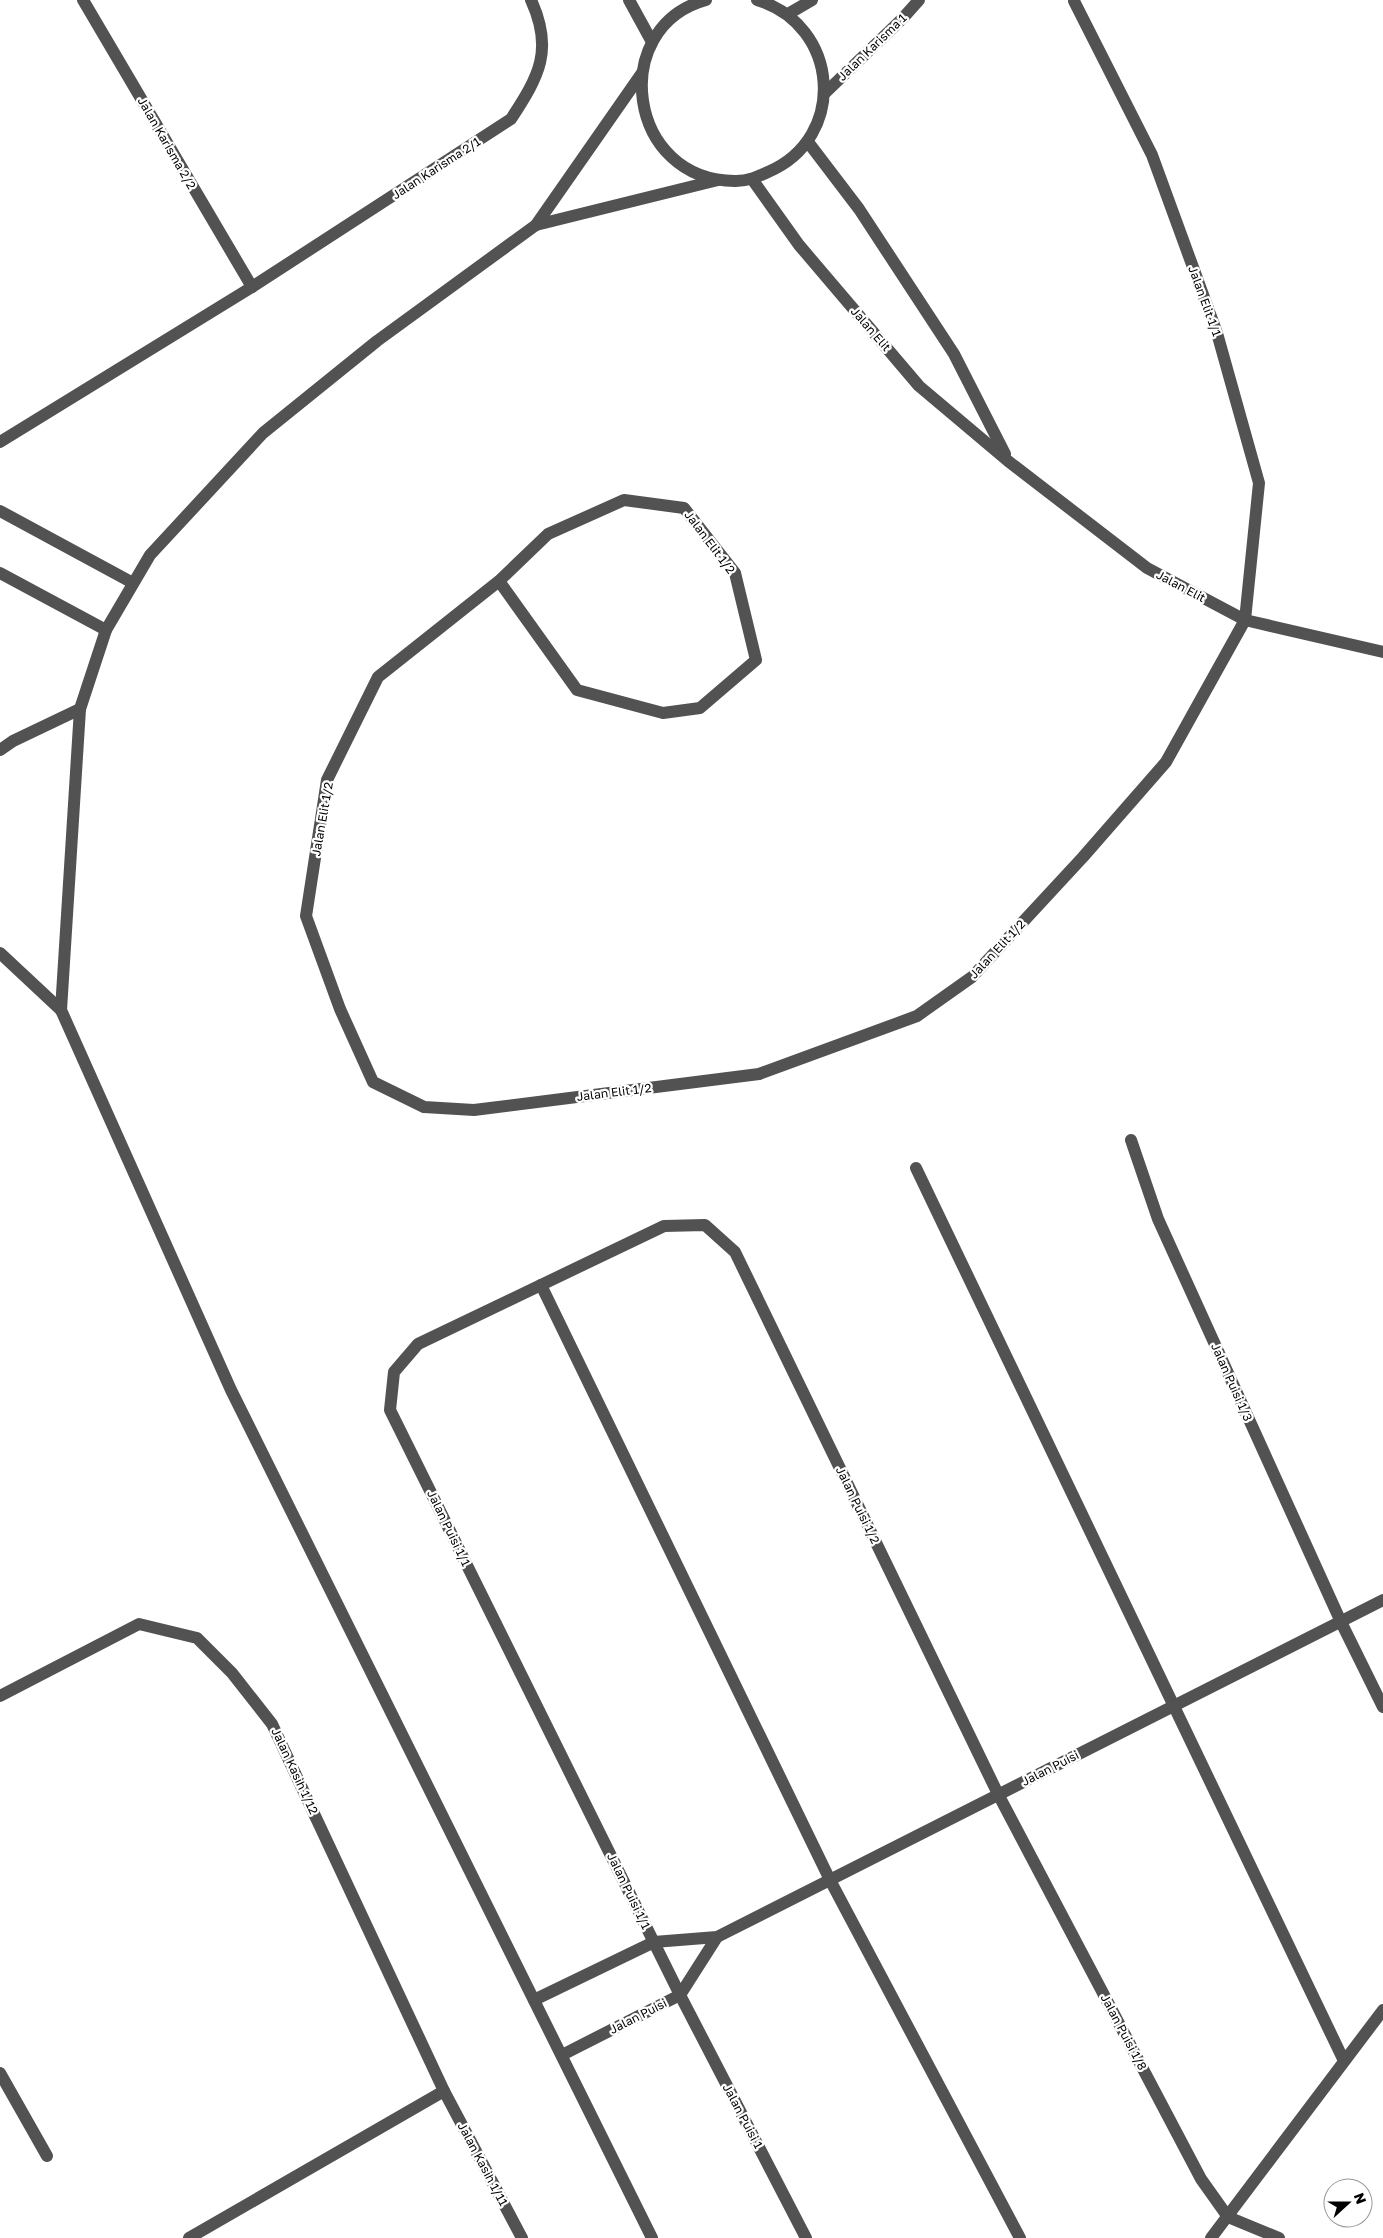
<svg xmlns="http://www.w3.org/2000/svg" width="1383" height="2238" viewBox="0 0 1383 2238" font-family="'Golos Text',sans-serif">
	<style>
		.lines { fill: none; stroke-linecap: round; stroke-linejoin: round }
		.minor { stroke: #525252; stroke-width: 12 }
		.labels { text-anchor: middle; dominant-baseline: central; stroke-width: 4.5; stroke-linejoin: round; paint-order: stroke }
		.street-label { font-size: 12px; fill: #000; stroke: #fff }
	</style>
	<rect width="100%" height="100%" fill="#fff"/>
	<g class="lines">
		<g class="minor">
			<path d="M83,0L252,287"/>
			<path d="M629,0L652,42"/>
			<path d="M706,0C607,27 627,182 736,181C748,181 757,177 768,172C848,138 840,25 757,0"/>
			<path d="M788,14L812,0"/>
			<path d="M642,73L536,225L377,341L263,433L150,555L106,630L80,709L61,1010L231,1390L652,2238"/>
			<path d="M825,93L903,18L919,0"/>
			<path d="M808,142L859,209L954,354L1005,454"/>
			<path d="M752,179L799,245L919,386L1008,461L1147,568L1245,620L1383,652"/>
			<path d="M536,225L718,180"/>
			<path d="M0,442L252,287L511,119C539,76 554,50 531,0"/>
			<path d="M0,511L133,583"/>
			<path d="M0,573L106,630"/>
			<path d="M499,581L577,690L663,713L700,708L756,660L735,573L684,508L624,500L548,534L499,581L378,677L327,780L306,916L340,1009L373,1082L424,1107L474,1110L759,1074L917,1016L972,977L1083,857L1166,762L1245,620L1259,483L1217,333L1152,155L1074,1"/>
			<path d="M0,750L13,741L80,709"/>
			<path d="M0,953L61,1010"/>
			<path d="M1131,1140L1158,1219L1341,1622L1383,1707"/>
			<path d="M916,1168L1344,2061"/>
			<path d="M541,1285L830,1880L1020,2238"/>
			<path d="M0,1696L139,1624L197,1638L232,1673L272,1724L444,2091L522,2238"/>
			<path d="M534,2000L654,1942L717,1937L1383,1600"/>
			<path d="M562,2055L680,1995L717,1937"/>
			<path d="M0,2073L47,2156"/>
			<path d="M189,2238L444,2091"/>
			<path d="M806,2238L680,1995L390,1410L394,1372L418,1344L664,1226L705,1225L735,1252L998,1794L1201,2179L1228,2217L1279,2238"/>
			<path d="M1211,2238L1383,2010"/>
		</g>
	</g>
	<g class="labels">
		<g class="street-label">
			<text transform="translate(872 47) rotate(-44)">Jalan Karisma 1</text>
			<text transform="translate(167 143) rotate(60)">Jalan Karisma 2/2</text>
			<text transform="translate(436 168) rotate(-33)">Jalan Karisma 2/1</text>
			<text transform="translate(1205 301) rotate(70)">Jalan Elit 1/1</text>
			<text transform="translate(871 329) rotate(49)">Jalan Elit</text>
			<text transform="translate(710 542) rotate(53)">Jalan Elit 1/2</text>
			<text transform="translate(1181 586) rotate(28)">Jalan Elit</text>
			<text transform="translate(322 819) rotate(-80)">Jalan Elit 1/2</text>
			<text transform="translate(997 949) rotate(-47)">Jalan Elit 1/2</text>
			<text transform="translate(614 1092) rotate(-7)">Jalan Elit 1/2</text>
			<text transform="translate(1232 1382) rotate(66)">Jalan Puisi 1/3</text>
			<text transform="translate(858 1505) rotate(64)">Jalan Puisi 1/2</text>
			<text transform="translate(449 1528) rotate(64)">Jalan Puisi 1/1</text>
			<text transform="translate(1050 1768) rotate(-27)">Jalan Puisi</text>
			<text transform="translate(295 1771) rotate(65)">Jalan Kasih 1/12</text>
			<text transform="translate(629 1891) rotate(64)">Jalan Puisi 1/1</text>
			<text transform="translate(638 2016) rotate(-27)">Jalan Puisi</text>
			<text transform="translate(1124 2032) rotate(62)">Jalan Puisi 1/8</text>
			<text transform="translate(743 2116) rotate(62)">Jalan Puisi 1</text>
			<text transform="translate(483 2164) rotate(62)">Jalan Kasih 1/11</text>
		</g>
	</g>
	<g transform="translate(1348 2203) rotate(69)"><circle r="24" fill="#ffffff" stroke="#999999"/>
	<path d="M0-4L9 19L0 12L-9 19Z" fill="#000000"/>
	<text y="-8" font-size="14" font-weight="bold" text-anchor="middle" fill="#000000">N</text>
	</g>
</svg>
